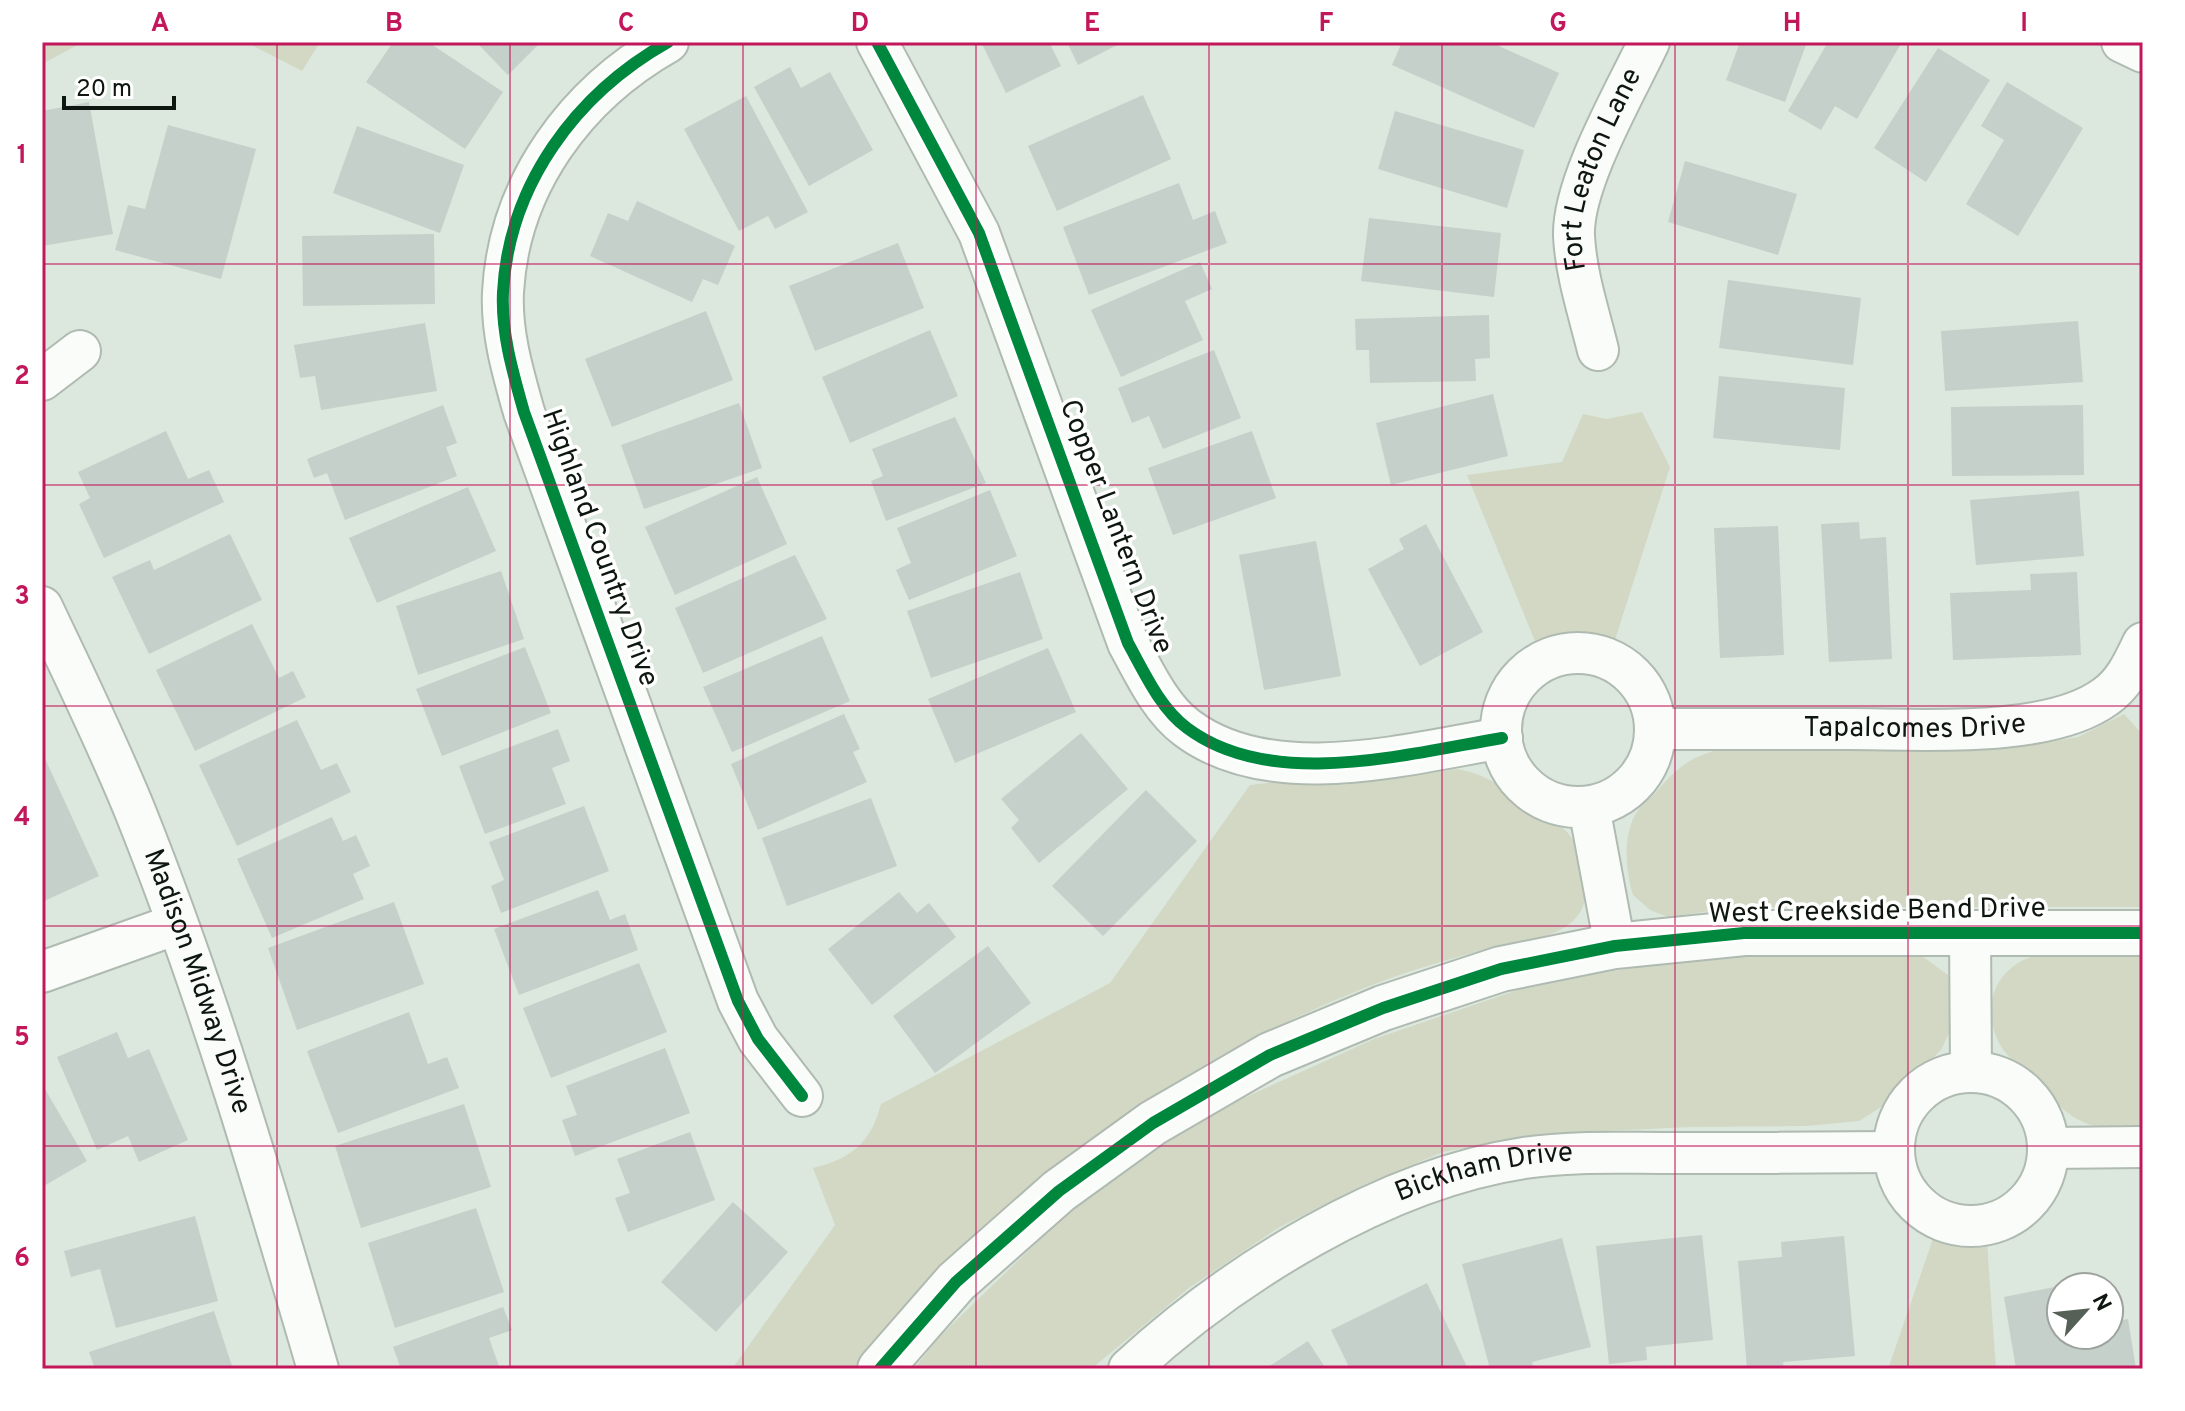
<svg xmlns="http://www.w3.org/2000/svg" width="2185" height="1411" viewBox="0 0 2185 1411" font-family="Overpass,sans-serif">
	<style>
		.green { fill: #d2d8c4 }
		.building { fill: #c4d0c9 }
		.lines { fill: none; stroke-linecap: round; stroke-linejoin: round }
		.minor-casing { stroke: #afbab1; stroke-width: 44 }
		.tertiary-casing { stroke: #afbab1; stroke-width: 48 }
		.minor { stroke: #fafcfa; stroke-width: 40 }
		.tertiary { stroke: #fafcfa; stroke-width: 44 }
		.cycleway-casing { stroke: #fff; stroke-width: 17 }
		.cycleway { stroke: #00873e; stroke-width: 12 }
		.grid { fill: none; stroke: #c2185b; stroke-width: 2; stroke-opacity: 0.55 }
		.labels { text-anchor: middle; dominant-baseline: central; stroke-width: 7; stroke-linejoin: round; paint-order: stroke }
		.street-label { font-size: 28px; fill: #0d160f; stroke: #fff }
		.neatline { fill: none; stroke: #c2185b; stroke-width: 3 }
		.grid-label { font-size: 26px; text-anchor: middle; font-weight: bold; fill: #c2185b }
	</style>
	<rect width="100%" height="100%" fill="#dce8de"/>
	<g class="green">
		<path d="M42,42H83L42,64Z"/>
		<path d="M246,42H320L302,71Z"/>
		<path d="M1642,412L1670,467L1615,640C1587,628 1565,634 1537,646L1467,475L1562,462L1583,414L1606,419Z"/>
		<path d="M2124,714L2143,735V907H1800L1730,908L1668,917L1650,910L1633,895C1625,869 1622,832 1639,809C1643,802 1652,798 1657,791C1676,769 1689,757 1718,750L1978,749L2038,744L2078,737Z"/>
		<path d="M1458,769C1486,775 1500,785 1522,801C1560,828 1574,823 1585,875C1588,891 1586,908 1574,920C1553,941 1510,942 1483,950C1442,961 1401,973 1362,989C1163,1069 984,1199 853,1369H732L835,1225L813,1168C851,1159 871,1143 881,1104L1110,983L1250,785L1277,782L1344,785Z"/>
		<path d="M1918,953L1948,975L1954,1023L1941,1050L1889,1102L1859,1121L1806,1126L1691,1127L1540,1134L1443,1152L1363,1185L1278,1228L1189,1288L1091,1369H914L937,1339L1063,1217L1206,1115L1374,1039L1538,983L1708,956Z"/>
		<path d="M2043,954L2143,956V1129C2120,1129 2098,1131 2077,1119C2059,1109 2006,1059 1998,1041C1979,1001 2000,961 2043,954Z"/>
		<path d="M1935,1233L1962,1241L1987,1242L1996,1369H1888Z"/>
	</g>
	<g class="building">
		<path d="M393,42H428L503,92L465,149L366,82Z"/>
		<path d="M476,42H541L508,75Z"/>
		<path d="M981,42H1049L1061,66L1006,93Z"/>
		<path d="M1067,42H1123L1078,65Z"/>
		<path d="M1402,42H1490L1559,73L1534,128L1392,65Z"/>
		<path d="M1740,42H1807L1785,102L1726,80Z"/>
		<path d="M1828,42H1902L1857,119L1835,106L1821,130L1788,111Z"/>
		<path d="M1938,48L1990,80L1926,182L1874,148Z"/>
		<path d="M790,67L801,88L830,72L873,150L809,186L754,87Z"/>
		<path d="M2007,82L2083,128L2018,236L1966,204L2004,140L1981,126Z"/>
		<path d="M1143,95L1171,159L1057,211L1028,146Z"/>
		<path d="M746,96L808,212L775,229L768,216L739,231L684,129Z"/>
		<path d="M89,102L113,234L42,246V111Z"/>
		<path d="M1395,111L1524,150L1507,208L1378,169Z"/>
		<path d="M168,125L256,149L221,279L115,250L128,205L145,209Z"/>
		<path d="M357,126L464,165L440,233L333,193Z"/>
		<path d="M1685,161L1797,194L1778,255L1668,222Z"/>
		<path d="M1179,183L1193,220L1215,211L1227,243L1089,295L1063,227Z"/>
		<path d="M637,201L735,246L718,285L703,279L692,302L590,256L608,213L628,221Z"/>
		<path d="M1369,218L1501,233L1494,297L1361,281Z"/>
		<path d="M434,234L435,304L303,306L302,236Z"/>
		<path d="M898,243L924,308L815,351L789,286Z"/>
		<path d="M1200,262L1212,289L1185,301L1203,340L1121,377L1091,310Z"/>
		<path d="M1728,280L1861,298L1853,365L1719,348Z"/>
		<path d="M706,311L733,380L612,427L585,359Z"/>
		<path d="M1489,315L1490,358L1475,359L1476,381L1370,383L1369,350H1356L1355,319Z"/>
		<path d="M2078,321L2083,382L1945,391L1941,331Z"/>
		<path d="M425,323L437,391L321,410L315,376L300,378L294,345Z"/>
		<path d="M930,330L958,396L850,443L822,377Z"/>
		<path d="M1214,350L1241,418L1163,449L1149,416L1132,423L1118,388Z"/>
		<path d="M1719,376L1845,388L1840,450L1713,438Z"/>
		<path d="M1493,394L1508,456L1391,485L1376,423Z"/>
		<path d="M739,403L762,468L644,509L621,445Z"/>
		<path d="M443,405L457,443L446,447L457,476L345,520L327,473L314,478L307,459Z"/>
		<path d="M2083,405L2084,475L1952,476L1951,407Z"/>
		<path d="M955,417L986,483L886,521L871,481L883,476L872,449Z"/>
		<path d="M166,431L188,479L209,470L224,502L104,558L79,504L90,498L78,472Z"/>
		<path d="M1252,431L1276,498L1173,535L1148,468Z"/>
		<path d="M757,477L787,544L675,595L645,527Z"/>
		<path d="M468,487L496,551L377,603L349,538Z"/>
		<path d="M990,490L1017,556L909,600L896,570L911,563L897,528Z"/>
		<path d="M2079,491L2084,556L1976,565L1970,500Z"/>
		<path d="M1859,522L1860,539L1886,537L1892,659L1829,662L1821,524Z"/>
		<path d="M1426,524L1483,632L1420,666L1368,569L1404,549L1399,539Z"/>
		<path d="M1778,526L1784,655L1720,658L1714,528Z"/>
		<path d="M230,534L262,600L149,654L112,577L150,560L154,570Z"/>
		<path d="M1316,541L1341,676L1264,690L1239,555Z"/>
		<path d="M795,555L827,619L703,673L675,608Z"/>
		<path d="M501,571L524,639L418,675L396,606Z"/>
		<path d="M1020,572L1043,639L931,678L907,611Z"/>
		<path d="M2077,572L2081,655L1953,660L1950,593L2031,590L2030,574Z"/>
		<path d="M252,624L279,678L293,671L306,697L195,751L156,670Z"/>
		<path d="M822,636L850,701L732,752L703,687Z"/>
		<path d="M525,647L551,713L442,756L416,689Z"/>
		<path d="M1048,648L1076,712L955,763L928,699Z"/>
		<path d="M844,714L860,749L853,752L867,782L758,830L731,764Z"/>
		<path d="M297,720L321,770L337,763L351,792L237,846L199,765Z"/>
		<path d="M558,729L570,761L552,768L566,804L485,834L459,766Z"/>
		<path d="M1081,733L1128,789L1039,863L1011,828L1019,820L1001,799Z"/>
		<path d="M42,752L99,876L42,902Z"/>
		<path d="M1146,790L1197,841L1103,936L1052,886Z"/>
		<path d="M871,798L897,866L787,906L762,838Z"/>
		<path d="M584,806L609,871L501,913L491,886L504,880L489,842Z"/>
		<path d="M332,817L343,841L356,835L370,866L353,874L364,899L272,938L237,859Z"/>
		<path d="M598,890L610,920L625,914L638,950L519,995L494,929Z"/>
		<path d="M899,892L917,913L929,903L956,937L872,1005L828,949Z"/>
		<path d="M394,902L424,984L297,1030L268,948Z"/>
		<path d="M988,946L1031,1003L935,1073L893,1016Z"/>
		<path d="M639,963L667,1032L551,1078L523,1008Z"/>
		<path d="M409,1012L428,1064L447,1057L459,1088L338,1133L307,1051Z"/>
		<path d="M117,1032L128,1058L149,1049L188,1140L139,1162L128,1136L97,1150L57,1057Z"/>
		<path d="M665,1048L690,1113L575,1156L562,1120L577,1115L566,1086Z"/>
		<path d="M42,1084L87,1161L42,1187Z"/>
		<path d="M464,1104L491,1187L361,1228L335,1146Z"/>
		<path d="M690,1132L715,1200L628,1232L615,1198L630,1193L617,1159Z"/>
		<path d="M733,1202L788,1252L716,1332L661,1282Z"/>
		<path d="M476,1208L504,1292L395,1328L368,1243Z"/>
		<path d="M195,1216L218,1301L116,1328L100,1269L71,1277L64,1251Z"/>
		<path d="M1702,1235L1713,1340L1646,1347L1647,1360L1609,1364L1596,1246Z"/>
		<path d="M1844,1236L1855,1356L1783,1362L1784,1369H1747L1738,1261L1782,1257L1781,1242Z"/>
		<path d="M1562,1238L1591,1347L1532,1362L1533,1366L1523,1369H1490L1462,1264Z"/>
		<path d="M2089,1280L2090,1287H2061V1335H2109V1322L2128,1319L2136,1369H2016L2004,1297Z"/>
		<path d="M1427,1283L1468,1369H1350L1331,1330Z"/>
		<path d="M503,1307L512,1330L489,1338L500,1369H401L393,1347Z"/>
		<path d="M214,1311L233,1369H95L89,1352Z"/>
		<path d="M1308,1341L1326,1369H1265Z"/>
	</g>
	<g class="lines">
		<g class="minor-casing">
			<g id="minor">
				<path d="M668,42C576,94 509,184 503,292C501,333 513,373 524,412L738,1001L758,1039L802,1096"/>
				<path d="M877,42L979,233L1128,643C1144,672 1160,708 1187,728C1271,791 1407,754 1502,738"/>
				<path d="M2122,42L2143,52"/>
				<path id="s1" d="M1598,350C1589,313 1576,275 1574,236C1572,183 1626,91 1649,42"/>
				<path d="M42,380L80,351"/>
				<path id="s2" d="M42,607C74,675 107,742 135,811C208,993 263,1181 318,1369"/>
				<circle cx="1578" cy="730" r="77"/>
				<path id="s3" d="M1655,729C1719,729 1784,729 1849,729C1919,729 2047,739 2105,697C2124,684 2133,664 2143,643"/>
				<path d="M1589,807L1615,946"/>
				<path d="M1970,933L1971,1071"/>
				<path d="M42,972L177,924"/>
				<circle cx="1971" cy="1149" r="77"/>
				<path d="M2049,1148L2143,1147"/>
				<path id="s4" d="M1129,1369C1232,1274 1384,1179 1524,1158C1570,1151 1617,1153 1663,1153C1740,1153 1816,1153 1893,1152"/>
			</g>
		</g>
		<g class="tertiary-casing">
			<path id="tertiary" d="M880,1369L956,1282L1059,1191L1153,1123L1270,1055L1383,1008L1501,969L1615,946L1744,933H2143"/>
		</g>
		<use href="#minor" class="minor"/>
		<use href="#tertiary" class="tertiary"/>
		<g class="cycleway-casing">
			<g id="cycleway">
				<path d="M668,42C576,94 509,184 503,292C501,333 513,373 524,412L738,1001L758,1039L802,1096"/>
				<path d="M877,42L979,233L1128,643C1144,672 1160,708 1187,728C1271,791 1407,754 1502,738"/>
				<path d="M880,1369L956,1282L1059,1191L1153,1123L1270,1055L1383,1008L1501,969L1615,946L1744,933H2143"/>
			</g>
		</g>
		<use href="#cycleway" class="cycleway"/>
	</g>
	<path class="grid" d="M277,42V1369M510,42V1369M743,42V1369M976,42V1369M1209,42V1369M1442,42V1369M1675,42V1369M1908,42V1369M42,264H2143M42,485H2143M42,706H2143M42,926H2143M42,1146H2143"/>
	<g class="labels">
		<g class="street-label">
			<text stroke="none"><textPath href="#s1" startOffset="188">Fort Leaton Lane</textPath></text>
			<text transform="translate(1115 527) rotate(69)">Copper Lantern Drive</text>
			<text transform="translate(599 548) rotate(70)">Highland Country Drive</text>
			<text stroke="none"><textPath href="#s3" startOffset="260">Tapalcomes Drive</textPath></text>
			<text transform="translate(1877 912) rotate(-1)">West Creekside Bend Drive</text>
			<text stroke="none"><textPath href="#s2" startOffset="406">Madison Midway Drive</textPath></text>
			<text stroke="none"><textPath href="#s4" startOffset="412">Bickham Drive</textPath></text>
		</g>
	</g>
	<rect width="2185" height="1411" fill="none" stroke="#ffffff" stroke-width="88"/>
	<g transform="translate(2085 1311) rotate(63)"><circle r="38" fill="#ffffff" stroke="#9ea29f" stroke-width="2"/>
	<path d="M0-6L14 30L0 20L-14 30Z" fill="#556057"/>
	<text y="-12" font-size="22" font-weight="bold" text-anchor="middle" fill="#0d160f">N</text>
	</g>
	<path d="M64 96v12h110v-12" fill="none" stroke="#0d160f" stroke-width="4"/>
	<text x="76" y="96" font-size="24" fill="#0d160f" stroke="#ffffff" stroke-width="6" paint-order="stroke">20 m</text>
	<rect x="44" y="44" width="2097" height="1323" class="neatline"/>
	<g class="grid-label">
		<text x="160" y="31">A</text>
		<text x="394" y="31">B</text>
		<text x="626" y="31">C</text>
		<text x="860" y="31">D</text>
		<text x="1092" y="31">E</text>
		<text x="1326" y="31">F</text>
		<text x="1558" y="31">G</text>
		<text x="1792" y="31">H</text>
		<text x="2024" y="31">I</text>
		<text x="22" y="163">1</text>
		<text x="22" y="384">2</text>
		<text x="22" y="604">3</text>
		<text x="22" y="825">4</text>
		<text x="22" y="1045">5</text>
		<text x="22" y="1266">6</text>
	</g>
</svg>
